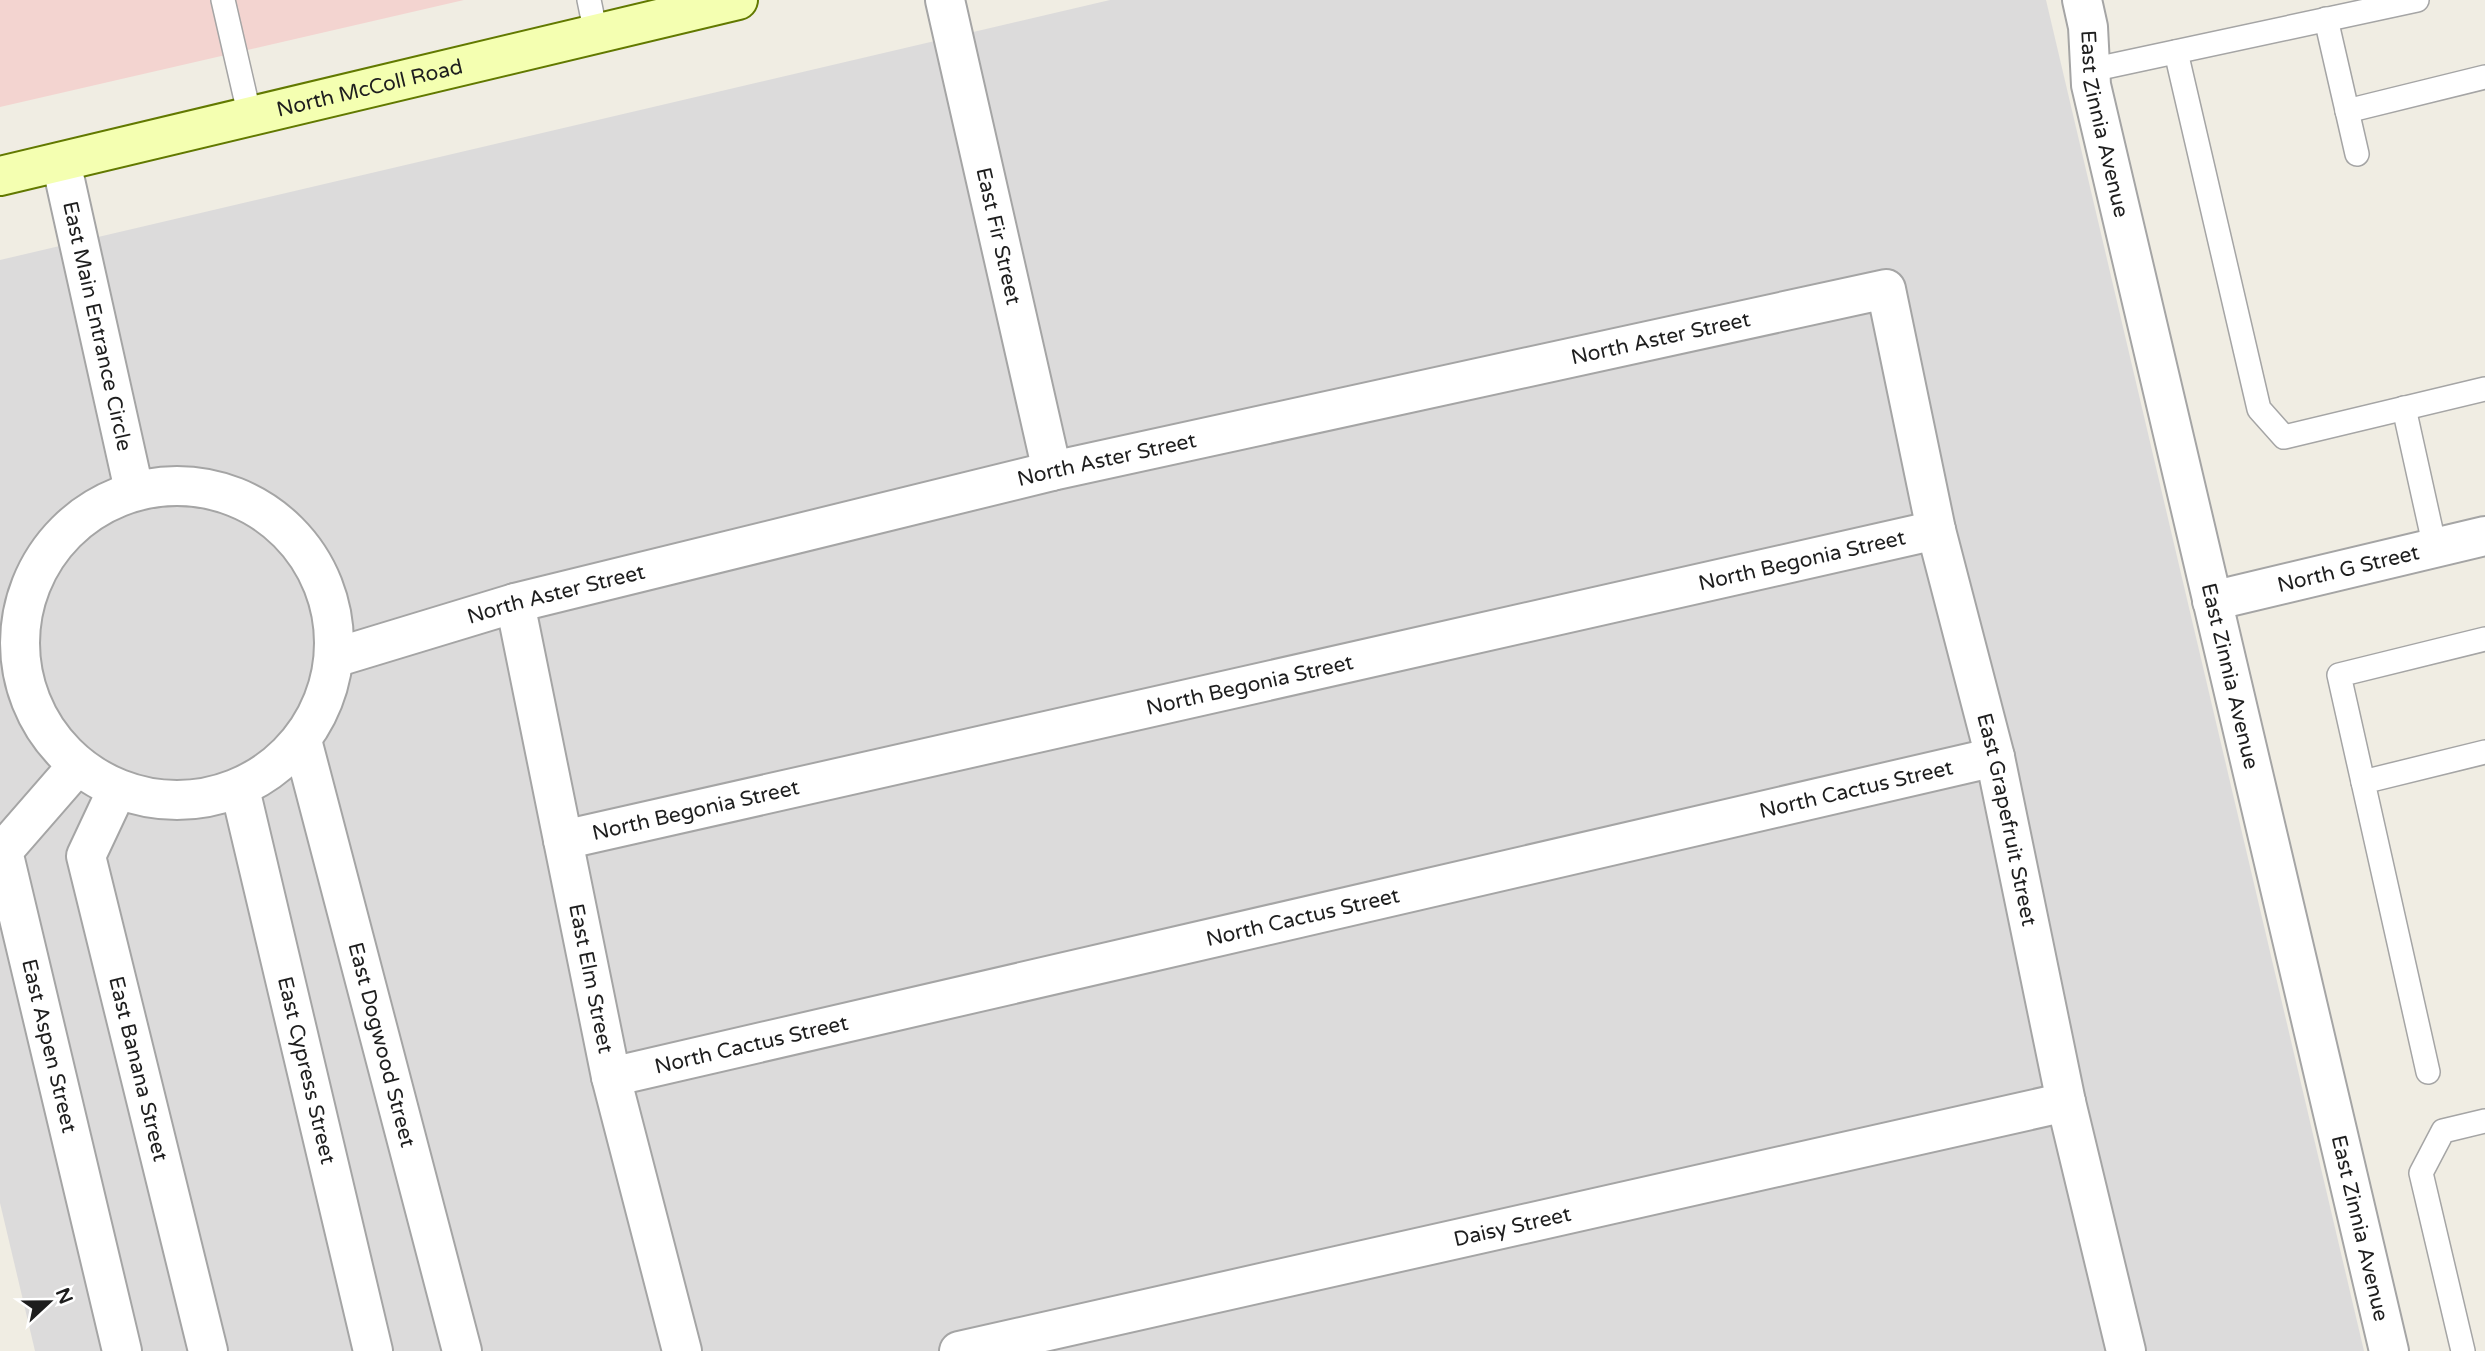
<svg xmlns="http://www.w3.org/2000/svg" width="2485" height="1351" viewBox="0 0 2485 1351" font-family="'Varela Round',sans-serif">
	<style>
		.residential { fill: #dcdbdb }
		.commercial { fill: #f3d4d0 }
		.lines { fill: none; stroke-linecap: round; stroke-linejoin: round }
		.service-casing { stroke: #a5a5a5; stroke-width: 26 }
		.minor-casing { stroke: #a5a5a5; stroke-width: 42 }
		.secondary-casing { stroke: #627900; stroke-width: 42 }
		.service { stroke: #fff; stroke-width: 23 }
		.minor { stroke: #fff; stroke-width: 38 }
		.secondary { stroke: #f4ffb1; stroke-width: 38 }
		.labels { text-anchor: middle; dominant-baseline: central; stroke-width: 7; stroke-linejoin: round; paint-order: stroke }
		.street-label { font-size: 21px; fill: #1e1e1e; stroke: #fff }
	</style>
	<rect width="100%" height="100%" fill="#f0ede3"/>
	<path class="residential" d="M1110,0H2046L2364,1351H35L0,1203V260Z"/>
	<path class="commercial" d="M0,0H464L0,107Z"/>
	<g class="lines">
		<g class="service-casing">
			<g id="service">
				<path d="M223,0L250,117"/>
				<path d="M589,0L596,34"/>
				<path d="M2326,19L2357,154"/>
				<path d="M2176,52L2259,409L2284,437L2485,389"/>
				<path d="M2091,70L2417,0"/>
				<path d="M2347,111L2485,77"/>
				<path d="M2404,408L2435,548"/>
				<path d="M2363,782L2339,675L2485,639"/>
				<path d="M2428,1072L2363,782L2485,752"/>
				<path d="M2463,1351L2421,1173L2443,1131L2485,1121"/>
			</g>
		</g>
		<g class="minor-casing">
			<g id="minor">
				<path id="s1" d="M945,0L1052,471"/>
				<path id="s2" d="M2082,0L2088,27L2091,85L2389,1351"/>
				<path id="s3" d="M61,162L134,490"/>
				<circle cx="177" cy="643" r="157"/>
				<path id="s4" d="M2212,601L2485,536"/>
				<path id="s5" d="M515,603L611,1077L682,1351"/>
				<path id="s6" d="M334,658L515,603L1052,471L1886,289L1936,530L1995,757L2066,1102L2126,1351"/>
				<path id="s7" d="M302,740L462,1351"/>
				<path id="s8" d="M77,766L3,851L122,1351"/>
				<path id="s9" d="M240,789L373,1351"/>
				<path id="s10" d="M117,790L86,856L208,1351"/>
				<path id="s11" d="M563,840L1936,530"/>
				<path id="s12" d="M611,1077L1995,757"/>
				<path id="s13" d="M959,1351L2066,1102"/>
			</g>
		</g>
		<g class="secondary-casing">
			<g id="secondary">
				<path id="s14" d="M0,176L738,0"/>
			</g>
		</g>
		<use href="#service" class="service"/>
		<use href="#minor" class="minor"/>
		<use href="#secondary" class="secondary"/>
	</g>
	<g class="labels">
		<g class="street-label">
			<text stroke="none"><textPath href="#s14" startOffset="380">North McColl Road</textPath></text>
			<text stroke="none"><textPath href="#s2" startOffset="126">East Zinnia Avenue</textPath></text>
			<text stroke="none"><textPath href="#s1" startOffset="242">East Fir Street</textPath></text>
			<text stroke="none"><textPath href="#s3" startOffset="168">East Main Entrance Circle</textPath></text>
			<text stroke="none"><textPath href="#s6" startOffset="1365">North Aster Street</textPath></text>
			<text stroke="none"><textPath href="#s6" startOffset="798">North Aster Street</textPath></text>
			<text stroke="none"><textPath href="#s11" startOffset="1270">North Begonia Street</textPath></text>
			<text stroke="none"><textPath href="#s4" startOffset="140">North G Street</textPath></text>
			<text stroke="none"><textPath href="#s6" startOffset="231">North Aster Street</textPath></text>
			<text stroke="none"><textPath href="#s2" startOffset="693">East Zinnia Avenue</textPath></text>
			<text stroke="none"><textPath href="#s11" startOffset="704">North Begonia Street</textPath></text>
			<text stroke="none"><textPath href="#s12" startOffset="1278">North Cactus Street</textPath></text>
			<text stroke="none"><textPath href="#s11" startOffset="136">North Begonia Street</textPath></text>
			<text stroke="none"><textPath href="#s6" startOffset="2140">East Grapefruit Street</textPath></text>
			<text stroke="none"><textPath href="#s12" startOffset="710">North Cactus Street</textPath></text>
			<text stroke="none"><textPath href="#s5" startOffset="383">East Elm Street</textPath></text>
			<text stroke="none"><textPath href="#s12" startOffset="144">North Cactus Street</textPath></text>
			<text stroke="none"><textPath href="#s7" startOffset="315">East Dogwood Street</textPath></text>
			<text stroke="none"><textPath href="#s8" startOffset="313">East Aspen Street</textPath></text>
			<text stroke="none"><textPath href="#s10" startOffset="292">East Banana Street</textPath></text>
			<text stroke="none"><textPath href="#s9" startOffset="289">East Cypress Street</textPath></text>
			<text stroke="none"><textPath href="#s13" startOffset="567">Daisy Street</textPath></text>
			<text stroke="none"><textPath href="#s2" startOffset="1260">East Zinnia Avenue</textPath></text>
		</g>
	</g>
	<g transform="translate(49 1302) rotate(68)" stroke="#ffffff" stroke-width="5" paint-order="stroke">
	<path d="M0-5L12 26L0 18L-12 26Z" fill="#1e1e1e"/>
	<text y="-10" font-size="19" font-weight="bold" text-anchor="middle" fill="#1e1e1e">N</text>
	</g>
</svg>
